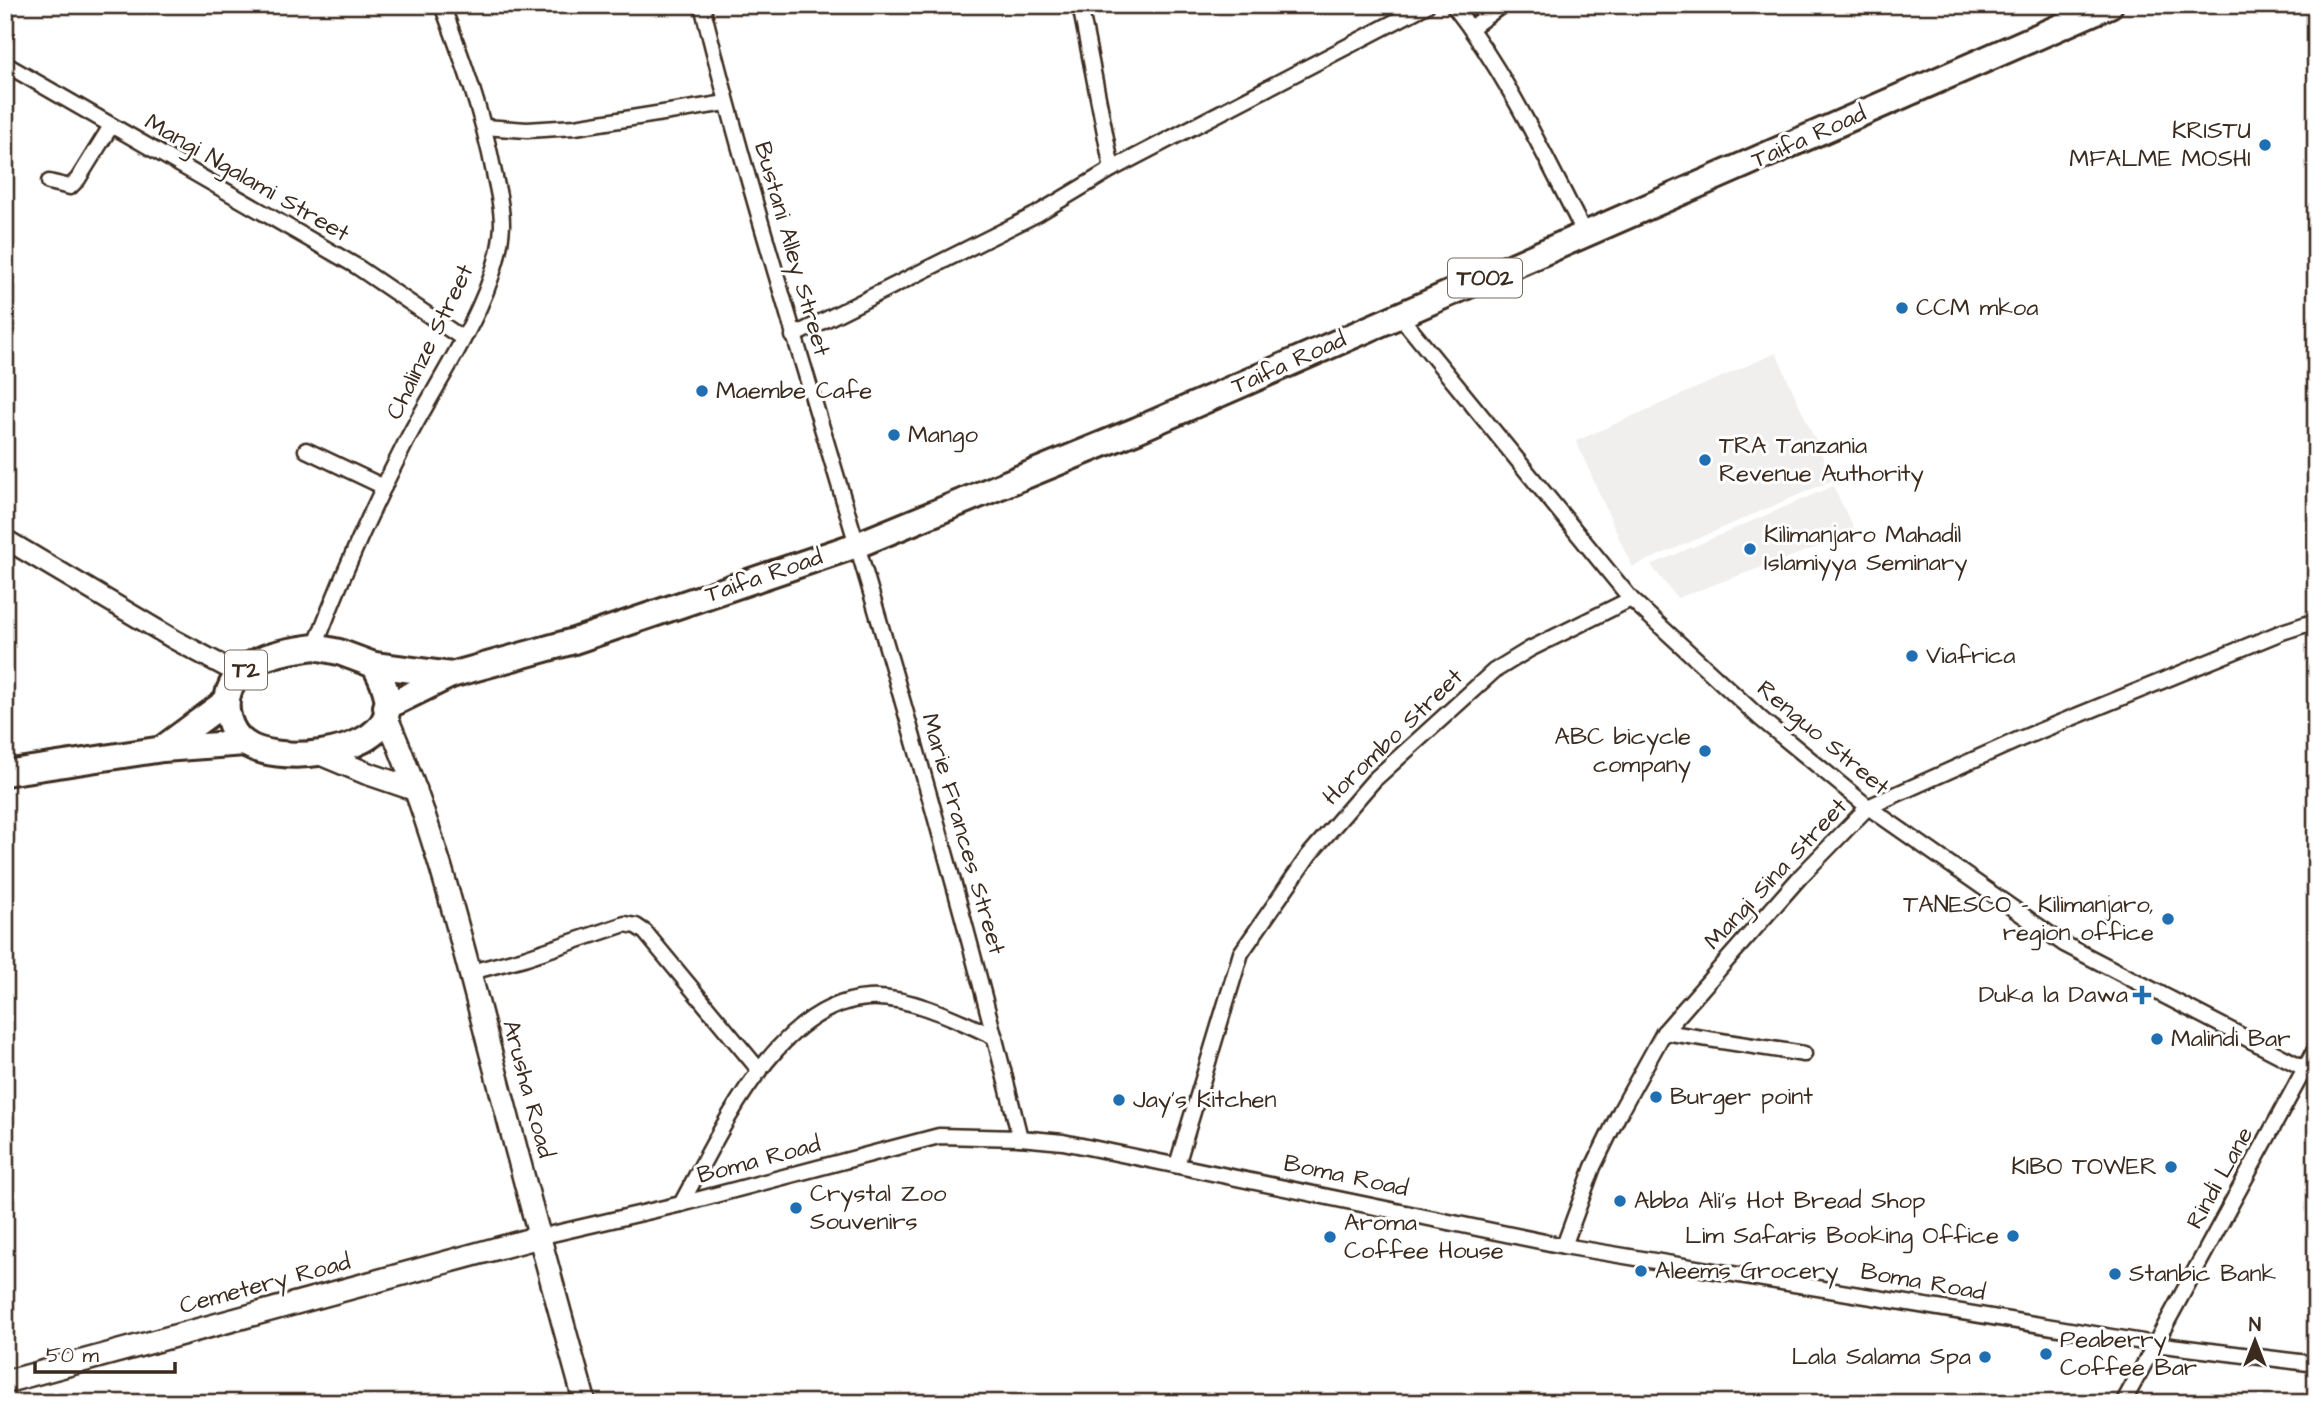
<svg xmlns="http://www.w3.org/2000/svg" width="2321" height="1408" viewBox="0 0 2321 1408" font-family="'Architects Daughter',sans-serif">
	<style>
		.built { fill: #f1efee }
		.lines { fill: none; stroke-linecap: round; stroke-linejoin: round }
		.minor-casing { stroke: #3b2a1e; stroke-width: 19 }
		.tertiary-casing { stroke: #3b2a1e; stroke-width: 23 }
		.secondary-casing { stroke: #3b2a1e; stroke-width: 26 }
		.trunk-casing { stroke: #3b2a1e; stroke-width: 30 }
		.minor { stroke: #fff; stroke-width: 14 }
		.tertiary { stroke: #fff; stroke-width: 18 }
		.secondary { stroke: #fff; stroke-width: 21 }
		.trunk { stroke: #fff; stroke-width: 24 }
		.poi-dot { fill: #1f6fb2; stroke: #fff; stroke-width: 2.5 }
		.labels { text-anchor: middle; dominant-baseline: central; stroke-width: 6; stroke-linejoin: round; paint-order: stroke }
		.shield { fill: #fff; stroke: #766a62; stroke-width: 2 }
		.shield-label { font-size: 23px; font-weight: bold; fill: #3b2a1e }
		.poi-label { font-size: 24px; fill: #3b2a1e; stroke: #fff; text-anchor: start }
		.street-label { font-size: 24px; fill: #3b2a1e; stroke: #fff }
	</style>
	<rect width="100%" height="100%" fill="#fff"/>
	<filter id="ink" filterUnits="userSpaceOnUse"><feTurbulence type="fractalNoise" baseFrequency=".0143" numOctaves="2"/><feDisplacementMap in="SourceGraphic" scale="14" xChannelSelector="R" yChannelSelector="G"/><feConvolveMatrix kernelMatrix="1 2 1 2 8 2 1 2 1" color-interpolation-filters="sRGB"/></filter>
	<g filter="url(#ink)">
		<g class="built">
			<path d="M1776,353L1833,480L1632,567L1576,441Z"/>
			<path d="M1833,486L1856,533L1677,598L1651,565Z"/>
		</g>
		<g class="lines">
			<g class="minor-casing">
				<g id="minor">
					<path d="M702,5C747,187 804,365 857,545C915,741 971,939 1020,1138"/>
					<path d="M1080,5L1112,169"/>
					<path d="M1453,5C1507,74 1545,157 1585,234"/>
					<path d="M1471,28L1502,5"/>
					<path d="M5,64L356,266L462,338"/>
					<path d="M484,127L527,130L575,127L726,103"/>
					<path d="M49,182L70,187L78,179L111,126"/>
					<path d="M1399,315L1631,599L1761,719L1868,807L2064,944L2306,1069L2316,1077"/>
					<path d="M793,336L1037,214L1112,169L1427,5"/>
					<path d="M306,450L384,487"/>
					<path d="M315,647C342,575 373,506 408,438C440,376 499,295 502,225C502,207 498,190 494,173C483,115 463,60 442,5"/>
					<path d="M471,972L524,958L625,924L636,926L645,932L760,1071"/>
					<path d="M1664,1032L1804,1054"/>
					<path d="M1177,1165L1241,953L1309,855L1374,780L1494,671L1530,649L1631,599"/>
					<path d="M681,1204C720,1134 776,1004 868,998C908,995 960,1021 995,1037"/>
					<path d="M539,1237L681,1204L939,1136L1020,1138L1063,1142L1564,1246L2155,1344L2316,1364"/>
					<path d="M1564,1246L1593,1167L1621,1110L1664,1032L1800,877L1868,807L2020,739L2282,632L2316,621"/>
					<path d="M2123,1403L2316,1048"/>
				</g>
			</g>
			<g class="tertiary-casing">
				<path id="tertiary" d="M5,539L175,640L239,674"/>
			</g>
			<g class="secondary-casing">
				<g id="secondary">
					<path d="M386,716C433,822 461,938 490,1050C521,1168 552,1285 585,1403"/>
					<path d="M318,753L366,773L416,790"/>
					<path d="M5,1382L539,1237"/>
				</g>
			</g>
			<g class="trunk-casing">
				<g id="trunk">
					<path d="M315,647L339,652L374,665C382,679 392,699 386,716C373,756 275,765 245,743C229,732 223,708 229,691C241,657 284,651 315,647Z"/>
					<path d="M374,665L451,675"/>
					<path d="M386,707L451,675L574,641L857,545L1137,430L2110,5"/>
					<path d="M163,748L224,703"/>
					<path d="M5,773L163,749L245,743"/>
				</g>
			</g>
			<use href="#minor" class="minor"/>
			<use href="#tertiary" class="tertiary"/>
			<use href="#secondary" class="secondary"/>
			<use href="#trunk" class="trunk"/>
		</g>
	</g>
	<g class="poi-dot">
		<circle cx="2265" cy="145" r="7"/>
		<circle cx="1902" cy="308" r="7"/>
		<circle cx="702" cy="391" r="7"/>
		<circle cx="894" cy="435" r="7"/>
		<circle cx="1705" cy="460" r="7"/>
		<circle cx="1750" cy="549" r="7"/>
		<circle cx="1912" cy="656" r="7"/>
		<circle cx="1705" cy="751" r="7"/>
		<circle cx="2168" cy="919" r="7"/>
		<path d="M2138.5 984.5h7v7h7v7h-7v7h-7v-7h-7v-7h7z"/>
		<circle cx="2157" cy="1039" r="7"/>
		<circle cx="1656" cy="1097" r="7"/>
		<circle cx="1119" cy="1100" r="7"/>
		<circle cx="2171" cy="1167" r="7"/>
		<circle cx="1620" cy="1201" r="7"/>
		<circle cx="796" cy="1208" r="7"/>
		<circle cx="2013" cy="1236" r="7"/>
		<circle cx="1330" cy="1237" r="7"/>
		<circle cx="1641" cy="1271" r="7"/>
		<circle cx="2115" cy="1274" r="7"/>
		<circle cx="2046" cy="1354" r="7"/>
		<circle cx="1985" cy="1357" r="7"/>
	</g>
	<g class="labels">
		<g class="shield">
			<rect x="1448" y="258.5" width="74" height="39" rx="5"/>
			<rect x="225" y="650.5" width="42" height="39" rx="5"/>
		</g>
		<g class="shield-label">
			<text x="1485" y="278">T002</text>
			<text x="246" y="670">T2</text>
		</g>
		<g class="poi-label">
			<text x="2251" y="131" text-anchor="end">KRISTU<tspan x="2251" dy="28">MFALME MOSHI</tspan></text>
			<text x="1916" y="308">CCM mkoa</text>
			<text x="716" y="391">Maembe Cafe</text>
			<text x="908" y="435">Mango</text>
			<text x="1719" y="446">TRA Tanzania<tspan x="1719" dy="28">Revenue Authority</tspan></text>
			<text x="1764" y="535">Kilimanjaro Mahadil<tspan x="1764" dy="28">Islamiyya Seminary</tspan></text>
			<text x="1926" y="656">Viafrica</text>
			<text x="1691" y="737" text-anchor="end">ABC bicycle<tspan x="1691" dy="28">company</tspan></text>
			<text x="2154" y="905" text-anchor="end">TANESCO - Kilimanjaro,<tspan x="2154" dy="28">region office</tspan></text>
			<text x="2128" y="995" text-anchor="end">Duka la Dawa</text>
			<text x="2171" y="1039">Malindi Bar</text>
			<text x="1670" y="1097">Burger point</text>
			<text x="1133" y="1100">Jay's Kitchen</text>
			<text x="2157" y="1167" text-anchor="end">KIBO TOWER</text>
			<text x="810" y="1194">Crystal Zoo<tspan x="810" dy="28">Souvenirs</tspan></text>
			<text x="1634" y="1201">Abba Ali's Hot Bread Shop</text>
			<text x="1344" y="1223">Aroma<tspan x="1344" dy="28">Coffee House</tspan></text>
			<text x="1999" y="1236" text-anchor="end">Lim Safaris Booking Office</text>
			<text x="1655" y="1271">Aleems Grocery</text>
			<text x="2129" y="1274">Stanbic Bank</text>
			<text x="2060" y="1340">Peaberry<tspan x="2060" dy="28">Coffee Bar</tspan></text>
			<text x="1971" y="1357" text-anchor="end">Lala Salama Spa</text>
		</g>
		<g class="street-label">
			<text transform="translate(1809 137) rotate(-24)">Taifa Road</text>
			<text transform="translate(247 178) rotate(30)">Mangi Ngalami Street</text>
			<text transform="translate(792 249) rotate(74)">Bustani Alley Street</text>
			<text transform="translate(430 342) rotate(-64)">Chalinze Street</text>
			<text transform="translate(1289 363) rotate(-24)">Taifa Road</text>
			<text transform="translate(764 576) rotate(-19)">Taifa Road</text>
			<text transform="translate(1393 737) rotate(-44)">Horombo Street</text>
			<text transform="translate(1823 738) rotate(40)">Renguo Street</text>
			<text transform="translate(963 834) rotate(74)">Marie Frances Street</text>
			<text transform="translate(1776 874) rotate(-47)">Mangi Sina Street</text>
			<text transform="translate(528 1089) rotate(75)">Arusha Road</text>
			<text transform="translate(759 1160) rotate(-15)">Boma Road</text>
			<text transform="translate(1346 1176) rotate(12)">Boma Road</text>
			<text transform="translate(2220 1178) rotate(-61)">Rindi Lane</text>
			<text transform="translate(1923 1282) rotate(10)">Boma Road</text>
			<text transform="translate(265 1284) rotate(-15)">Cemetery Road</text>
		</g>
	</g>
	<rect width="2321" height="1408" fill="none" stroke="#fff" stroke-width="28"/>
	<rect x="14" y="14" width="2293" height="1380" fill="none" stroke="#3b2a1e" stroke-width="2.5" filter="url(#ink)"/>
	<g transform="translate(2255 1341)" stroke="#ffffff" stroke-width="5" paint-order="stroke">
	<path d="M0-5L12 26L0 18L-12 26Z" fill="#3b2a1e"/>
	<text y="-10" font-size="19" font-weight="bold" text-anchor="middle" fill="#3b2a1e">N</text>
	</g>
	<path d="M35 1362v10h140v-10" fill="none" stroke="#3b2a1e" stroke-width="3.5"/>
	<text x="46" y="1362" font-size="21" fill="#3b2a1e" stroke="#ffffff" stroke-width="5" paint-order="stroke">50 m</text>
</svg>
